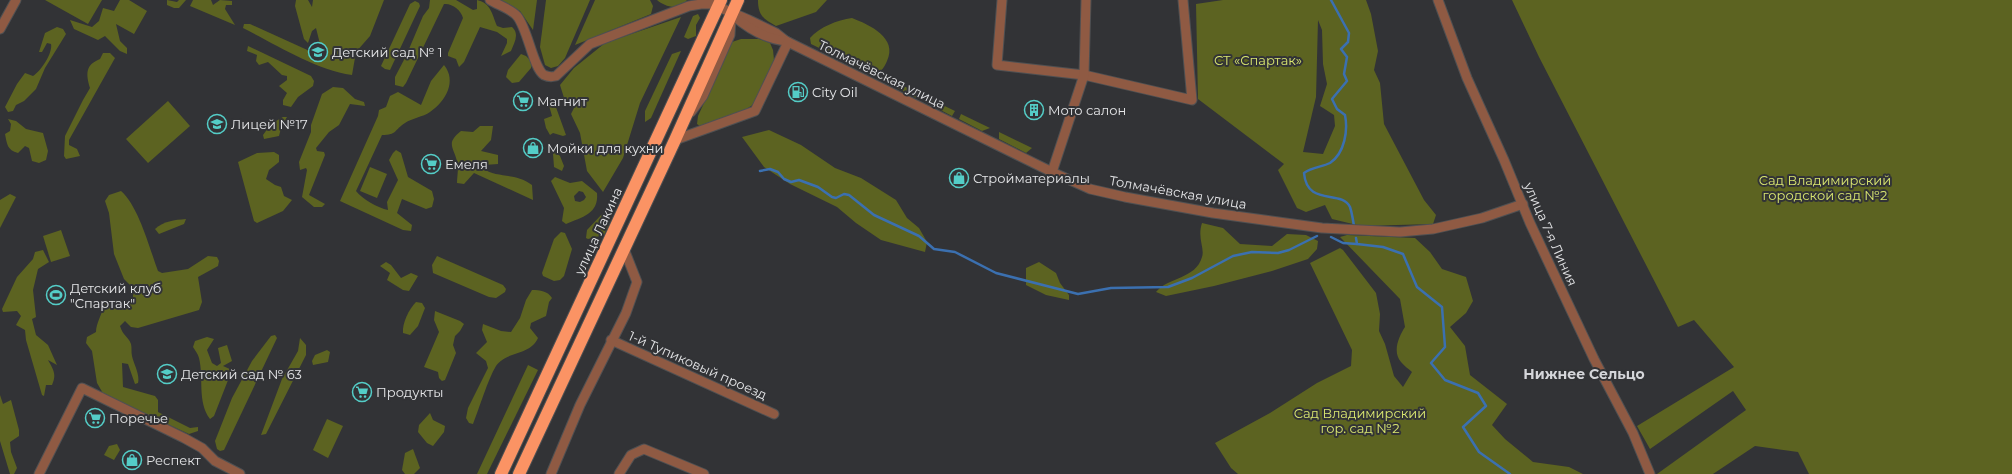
<svg xmlns="http://www.w3.org/2000/svg" width="2012" height="474" viewBox="0 0 2012 474" font-family="Montserrat,sans-serif">
	<style>
		.green { fill: #5c6321; fill-rule: evenodd }
		.lines { fill: none; stroke-linecap: round; stroke-linejoin: round }
		.stream { stroke: #3b70b0; stroke-width: 2.5 }
		.minor-casing { stroke: #4f5052; stroke-width: 11 }
		.highway-casing { stroke: #4f5052; stroke-width: 14 }
		.minor { stroke: #8f5a43; stroke-width: 9 }
		.highway { stroke: #fb9364; stroke-width: 12 }
		.labels { text-anchor: middle; dominant-baseline: central; stroke-width: 4; stroke-linejoin: round; paint-order: stroke }
		.poi-label { font-size: 13px; fill: #e5e6e8; stroke: #323336; text-anchor: start }
		.park-label { font-size: 13px; fill: #dae770; stroke: #323336 }
		.street-label { font-size: 13px; fill: #e5e6e8; stroke: #323336 }
		.neighbourhood-label { font-size: 14px; font-weight: bold; fill: #d5d6da; stroke: #323336 }
	</style>
	<rect width="100%" height="100%" fill="#323336"/>
	<g class="green">
		<path d="M45,0H102L88,24Z"/>
		<path d="M120,0H129L147,11L134,34L116,24L120,41L127,48V54L120,51L105,36L98,40L74,29L70,20L92,27L99,21L103,8L114,11Z"/>
		<path d="M167,0L177,2L179,0H186L179,8H174L167,5Z"/>
		<path d="M193,0H211L213,5L220,0L232,1V5H226L225,9L235,25L190,6Z"/>
		<path d="M296,0H308L312,7L313,0H384L370,36L356,52L352,75C314,69 277,45 243,28L244,24H250L325,58L327,52L320,44L316,28L312,31L308,43L304,39L295,6Z"/>
		<path d="M430,0H456L473,10L477,9V0C491,3 492,14 497,26L503,28L512,27C520,34 514,43 511,51L501,56L507,43V39L497,32L480,27L464,62L459,67L456,59L448,56V53L463,18C461,10 452,3 444,4L406,83L403,87L395,85V77L406,56L423,16L429,8Z"/>
		<path d="M501,0H537L533,30L520,11Z"/>
		<path d="M546,0H590L565,58L558,66L551,68L545,65L540,47Z"/>
		<path d="M595,0H650L653,6L651,14L575,45Z"/>
		<path d="M657,0H687C679,11 665,7 657,0Z"/>
		<path d="M758,0H827L816,12L776,26C763,19 758,15 758,0Z"/>
		<path d="M1223,0H1366L1371,14L1378,51L1374,70L1380,83L1384,124L1424,200L1436,215L1433,224L1361,226L1332,219L1325,205L1306,212L1297,208L1278,170L1284,164L1198,99L1196,4ZM1318,20L1322,30L1323,64L1327,84L1320,106L1334,115L1335,126L1323,154L1303,152L1316,97Z"/>
		<path d="M1512,0H2012V474H1809L1798,452L1755,446L1713,474H1657L1746,410L1733,391L1650,449L1637,426L1734,367L1694,320L1678,327L1539,57Z"/>
		<path d="M415,1L419,3L420,6L390,70L385,69L381,66L410,4Z"/>
		<path d="M698,14L700,18L696,25V36L688,39L684,37L693,16Z"/>
		<path d="M681,17L640,103L623,158L603,192L587,171L580,133L571,114L575,106L570,101H565L560,85L574,68L605,43Z"/>
		<path d="M852,18C870,25 898,38 887,61C884,68 881,72 874,75L811,44L810,38C820,27 837,20 852,18Z"/>
		<path d="M57,27L63,29L66,34L45,68L36,89L24,101L16,105L13,111L8,112L5,107L17,84L25,73L33,76C41,71 53,53 51,44L47,43L42,52H39L45,33Z"/>
		<path d="M741,39H759L770,43L773,50L774,60L754,104L745,110L700,126L697,124L698,116L732,42Z"/>
		<path d="M248,46L311,76L314,81L313,86L298,97L291,107L283,105V100L287,93L279,86L287,80V76L282,75L268,62L259,65L256,61L257,55L247,51Z"/>
		<path d="M681,51L651,118L645,122V111L672,54Z"/>
		<path d="M103,53H110L115,58L69,140V145L77,149L80,156L66,159L64,156L65,136L83,100L90,88C86,74 85,65 100,59Z"/>
		<path d="M521,54L526,56L532,62L531,68L519,82L512,83L506,77L508,70Z"/>
		<path d="M444,65C457,81 446,101 430,112C423,117 412,118 405,123C394,130 397,135 382,135L356,191C362,199 378,208 388,210L387,202L398,180L389,160L393,153L396,150L401,153L408,177L432,191L434,199L432,207L426,209L402,199L397,213L412,225L411,231L403,230L340,201L378,116L379,110L386,107L390,96L398,92L421,105L431,81Z"/>
		<path d="M891,80L918,93L916,98L893,86Z"/>
		<path d="M333,87L343,88L355,99L364,102L365,106L350,104L339,125L329,132L316,148L317,151L324,152L325,155L309,195L325,204L322,207H314L302,197L307,170L306,168L300,170L299,162L311,132V125L322,94Z"/>
		<path d="M926,97L955,111L952,116L925,102Z"/>
		<path d="M553,99L566,135L563,136L553,133L550,135L546,128L544,119L552,116L548,102Z"/>
		<path d="M168,101L190,126L148,163L126,139Z"/>
		<path d="M961,114L990,128L982,131L959,119Z"/>
		<path d="M283,117H287L281,128L279,136L264,139L263,135L271,124Z"/>
		<path d="M8,119L16,121L26,129L43,133L48,151L46,160L39,163L32,161L29,148L25,146L18,153C7,150 7,144 5,134L10,131L11,124Z"/>
		<path d="M480,126H493L491,140L481,151L498,155V164L484,165L482,168C498,179 515,172 532,185L533,200L474,173L464,184L457,183C457,176 459,168 457,161C453,146 446,143 461,131L473,132Z"/>
		<path d="M769,130L801,145L835,168L861,178L896,200L907,218L919,228L927,242L925,252L881,240L856,223L837,207L790,184L764,167L742,137Z"/>
		<path d="M999,132L1032,148L1026,153L999,139Z"/>
		<path d="M554,151L560,156L564,166L562,171L554,167L553,154Z"/>
		<path d="M274,152L279,155V162L269,170L266,179L275,185L281,187L284,196L292,200L283,211L257,223L254,221L238,162L257,153Z"/>
		<path d="M370,167L387,174L377,198L360,191Z"/>
		<path d="M555,177L570,183L582,181L597,193C599,214 582,217 566,224L562,221L564,208L551,181ZM579,191L583,192L586,197L584,200L580,202L575,201L574,196Z"/>
		<path d="M121,191C139,207 149,247 158,271L162,273L188,269L208,256L217,257L219,261L218,266L198,277L202,302L199,310L138,328L131,327L125,321L120,326C123,336 128,336 131,344C132,348 131,352 132,356C134,365 140,374 138,383L135,384L128,364L122,363L123,387L155,396L158,400V412L190,428L198,427V431L189,434L104,395L97,383L92,351L86,343L87,337L96,332C96,324 102,313 105,304L110,302L121,304L133,298V288L124,279L114,254L109,213L105,201L109,195Z"/>
		<path d="M10,194L16,197L0,228V200Z"/>
		<path d="M603,213L611,219L604,235L588,239L586,238L587,230Z"/>
		<path d="M186,219L184,224L159,234L155,229C164,221 174,220 186,219Z"/>
		<path d="M1202,223L1223,228L1240,244L1272,246L1287,234L1306,235L1318,241L1317,249L1308,259L1272,271L1214,286L1166,296L1156,292C1168,277 1196,279 1202,257C1205,248 1197,238 1202,223Z"/>
		<path d="M61,230L70,256L51,262L43,236Z"/>
		<path d="M561,232L565,233L572,249L564,276L560,280L554,281L543,276L542,273L554,239Z"/>
		<path d="M1347,235L1415,238L1430,252L1442,269L1466,277L1473,301L1466,313L1450,327L1465,346L1470,375L1507,404L1492,425L1505,439L1533,462L1569,467L1583,474H1238L1231,468L1215,443L1270,413L1317,383L1351,366L1352,350L1310,263L1340,248L1343,250L1376,293L1380,314L1379,331L1385,344L1394,376L1403,387L1412,372C1409,369 1404,366 1401,362C1392,352 1399,336 1405,327L1400,299L1340,237Z"/>
		<path d="M43,250L49,262L38,269L33,290L36,317L32,319L36,335L48,345L57,365L48,360C53,369 57,374 52,385H46L44,396L42,395L26,340L25,330L16,325L21,316L17,311L3,312L2,309L17,277L33,259L35,252Z"/>
		<path d="M437,256L503,285L506,289L505,292L496,298L489,297L433,273L432,265Z"/>
		<path d="M386,262L391,265L401,278L411,273L418,276L409,291L403,290L387,280L390,273L380,266Z"/>
		<path d="M1039,262L1056,273L1060,283L1069,295V300L1046,295L1026,285V268Z"/>
		<path d="M532,290C540,290 548,291 552,298L549,302L546,316L531,323L530,328L538,338C530,356 506,351 496,366C488,379 479,409 473,424L469,423L466,418L468,408L488,368L486,361L476,353L487,342L482,330L483,324L501,331L511,332L520,318L526,300Z"/>
		<path d="M416,302L422,303L425,308L418,326L410,335L403,333C402,323 409,309 416,302Z"/>
		<path d="M435,311L460,321L464,324L460,331L455,336L453,345L456,353L445,380L442,381L439,378L438,372L424,367L439,332L434,320Z"/>
		<path d="M275,335L277,338L224,450L220,451L217,449L215,441L232,398L252,361L271,336Z"/>
		<path d="M207,337L214,339L207,350L212,363L217,366L221,363L218,348L227,345L232,361L223,366L232,370L214,416L210,419C197,402 204,378 199,358C198,354 195,350 193,347L195,341Z"/>
		<path d="M300,338L306,345V355L266,434L261,435L282,379L298,351Z"/>
		<path d="M327,350L330,352L328,362L313,365L312,361L315,355Z"/>
		<path d="M528,365L538,370L487,474H477Z"/>
		<path d="M0,395L3,404L11,400L19,430V436L10,442L11,452L17,468L14,474H10L0,441Z"/>
		<path d="M430,413L433,420L445,426L444,432L433,446L427,443L418,432L419,425Z"/>
		<path d="M327,419L343,426L328,458L313,450Z"/>
		<path d="M117,444L120,450L114,460L104,455L109,446Z"/>
		<path d="M413,449L420,468L414,474H405L402,470L405,453Z"/>
	</g>
	<g class="lines">
		<g class="stream">
			<path d="M1331,0L1349,33L1348,42L1341,49L1347,57L1344,74L1347,81L1332,99L1337,109L1345,115C1348,130 1345,153 1330,163C1322,167 1312,167 1304,173C1307,207 1341,189 1350,207C1352,213 1353,220 1354,226"/>
			<path d="M760,171L770,169L778,172L784,179L791,182L799,180L818,187L832,197L836,198L844,194L849,195L874,215L919,236L934,249L955,252L996,273L1078,294L1111,288L1168,287L1192,278L1233,256L1252,252L1278,253L1289,250L1317,236"/>
			<path d="M1331,237L1343,243L1357,244"/>
			<path d="M1356,238L1357,244L1383,247L1403,254L1417,287L1442,307L1445,347L1431,363L1445,380L1478,393L1486,406L1463,427L1479,452L1510,474"/>
		</g>
		<g class="minor-casing">
			<g id="minor">
				<path d="M490,0C498,5 511,9 517,16C528,29 533,68 544,75C548,77 552,77 556,76L590,44L689,6L701,4H712L749,20L776,33L786,41L1052,172L1090,189L1125,197L1213,213L1322,228L1400,232L1433,229L1482,218L1523,204"/>
				<path d="M1002,0L997,65L1084,75L1192,100L1183,0"/>
				<path d="M1438,0L1467,78L1504,160L1530,223L1594,359L1633,433L1650,474"/>
				<path d="M734,16C749,29 766,39 786,41"/>
				<path d="M0,29L16,0"/>
				<path d="M691,112L703,96L730,35L731,19"/>
				<path d="M675,140L755,111L788,42"/>
				<path d="M1052,172L1084,75L1086,0"/>
				<path d="M611,340L774,414"/>
				<path d="M39,474L82,388L184,438L202,448L215,461L240,474"/>
				<path d="M551,474L580,405L626,313L637,282L624,249"/>
				<path d="M619,474L631,455L644,449L704,474"/>
			</g>
		</g>
		<g class="highway-casing">
			<g id="highway">
				<path d="M501,474L721,0"/>
				<path d="M519,474L675,140L738,0"/>
			</g>
		</g>
		<use href="#minor" class="minor"/>
		<use href="#highway" class="highway"/>
	</g>
	<defs>
		<g id="school-ring" transform="scale(1)"><circle r="9.5" fill="#323336" stroke="#54cdc7" stroke-width="1.5"/><path d="M0-5L7-2L0 1L-7-2ZM-4 1L0 2.5L4 1V4Q0 6-4 4Z" fill="#54cdc7"/></g>
		<g id="fuel-ring" transform="scale(1)"><circle r="9.5" fill="#323336" stroke="#54cdc7" stroke-width="1.5"/><path d="M-5.5-6h7V0h2V4h1.3V-2.5L3-4.5l.8-.8L6-3V5H2.5V1h-1V6h-7ZM-4.2-4.7v3.2H.2V-4.7Z" fill="#54cdc7"/></g>
		<g id="supermarket-ring" transform="scale(1)"><circle r="9.5" fill="#323336" stroke="#54cdc7" stroke-width="1.5"/><path d="M-6-5.5h2.5l.6 2H6L4.5 2H-2.5L-4.4-4H-6ZM-1.5 3.2a1.3 1.3 0 1 0 .1 0ZM3 3.2a1.3 1.3 0 1 0 .1 0Z" fill="#54cdc7"/></g>
		<g id="building-ring" transform="scale(1)"><circle r="9.5" fill="#323336" stroke="#54cdc7" stroke-width="1.5"/><path d="M-4-6H4V6H1V3H-1V6H-4ZM-2.5-4.3h1.7v1.8h-1.7ZM.8-4.3h1.7v1.8H.8ZM-2.5-1h1.7V.8h-1.7ZM.8-1h1.7V.8H.8Z" fill="#54cdc7"/></g>
		<g id="shop-ring" transform="scale(1)"><circle r="9.5" fill="#323336" stroke="#54cdc7" stroke-width="1.5"/><path d="M-5-2.5h2.3a2.7 3.5 0 0 1 5.4 0H5L5.5 6h-11ZM-1.5-2.5h3a1.5 2.3 0 0 0-3 0Z" fill="#54cdc7"/></g>
		<g id="stadium-ring" transform="scale(1)"><circle r="9.5" fill="#323336" stroke="#54cdc7" stroke-width="1.5"/><path d="M0-5a6.5 5 0 1 0 0 10a6.5 5 0 1 0 0-10ZM-3.5-1.8h7v3.6h-7Z" fill="#54cdc7"/></g>
	</defs>
	<g fill-rule="evenodd">
		<use href="#school-ring" x="318" y="52"/>
		<use href="#fuel-ring" x="798" y="92"/>
		<use href="#supermarket-ring" x="523" y="101"/>
		<use href="#building-ring" x="1034" y="110"/>
		<use href="#school-ring" x="217" y="124"/>
		<use href="#shop-ring" x="533" y="148"/>
		<use href="#supermarket-ring" x="431" y="164"/>
		<use href="#shop-ring" x="959" y="178"/>
		<use href="#stadium-ring" x="56" y="295"/>
		<use href="#school-ring" x="167" y="374"/>
		<use href="#supermarket-ring" x="362" y="392"/>
		<use href="#supermarket-ring" x="95" y="418"/>
		<use href="#shop-ring" x="132" y="460"/>
	</g>
	<g class="labels">
		<g class="poi-label">
			<text x="332" y="52">Детский сад № 1</text>
			<text x="812" y="92">City Oil</text>
			<text x="537" y="101">Магнит</text>
			<text x="1048" y="110">Мото салон</text>
			<text x="231" y="124">Лицей №17</text>
			<text x="547" y="148">Мойки для кухни</text>
			<text x="445" y="164">Емеля</text>
			<text x="973" y="178">Стройматериалы</text>
			<text x="70" y="288">Детский клуб<tspan x="70" dy="15">"Спартак"</tspan></text>
			<text x="181" y="374">Детский сад № 63</text>
			<text x="376" y="392">Продукты</text>
			<text x="109" y="418">Поречье</text>
			<text x="146" y="460">Респект</text>
		</g>
		<g class="park-label">
			<text x="1258" y="60">СТ «Спартак»</text>
			<text x="1825" y="180">Сад Владимирский<tspan x="1825" dy="15">городской сад №2</tspan></text>
			<text x="1360" y="413">Сад Владимирский<tspan x="1360" dy="15">гор. сад №2</tspan></text>
		</g>
		<g class="street-label">
			<text transform="translate(882 74) rotate(26)">Толмачёвская улица</text>
			<text transform="translate(1178 192) rotate(10)">Толмачёвская улица</text>
			<text transform="translate(598 231) rotate(-65)">улица Лакина</text>
			<text transform="translate(1551 234) rotate(66)">улица 7-я Линия</text>
			<text transform="translate(698 365) rotate(24)">1-й Тупиковый проезд</text>
		</g>
		<g class="neighbourhood-label">
			<text x="1584" y="374">Нижнее Сельцо</text>
		</g>
	</g>
</svg>
